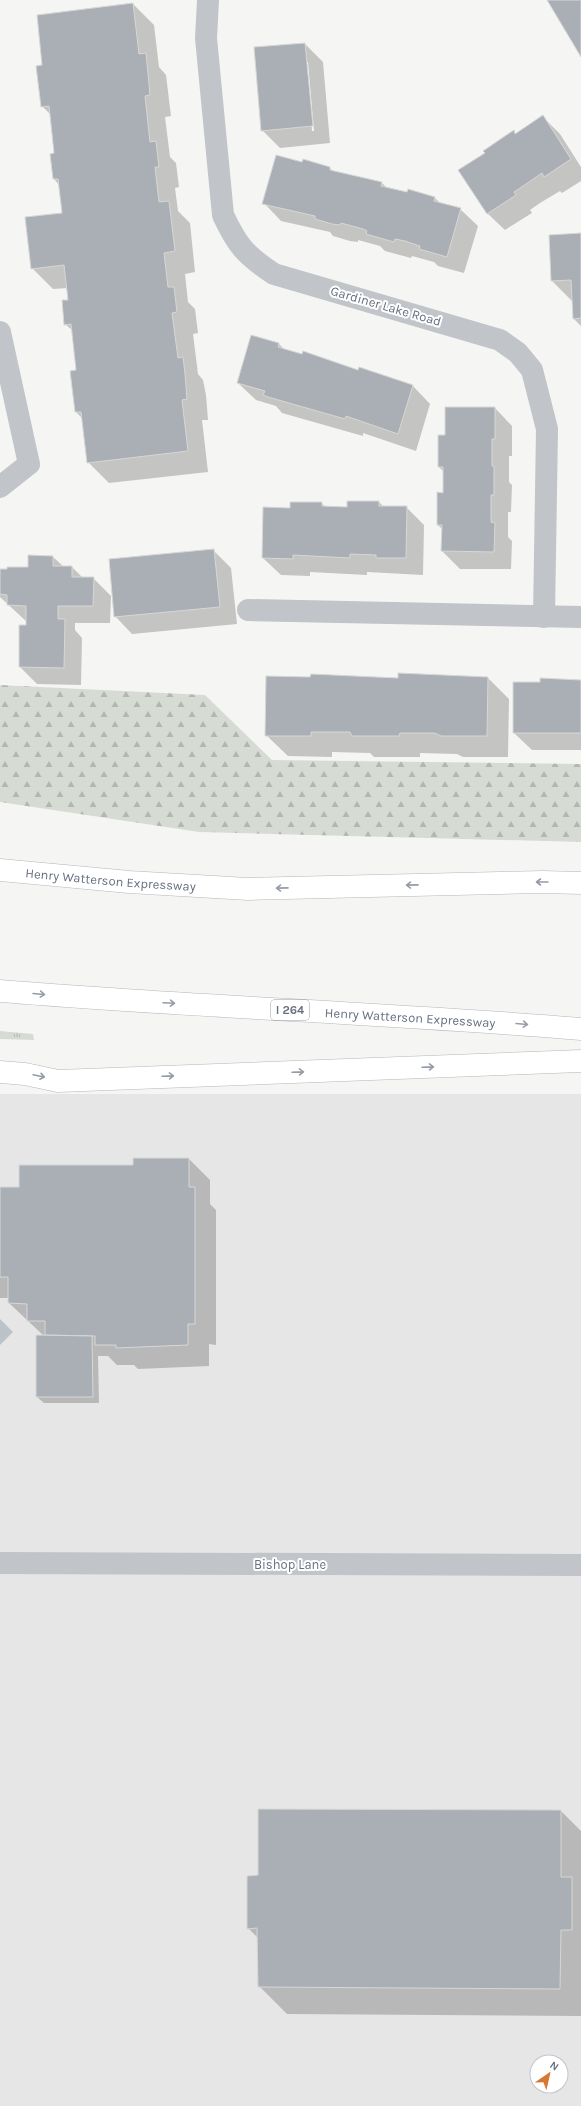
<svg xmlns="http://www.w3.org/2000/svg" width="581" height="2106" viewBox="0 0 581 2106" font-family="Karla,sans-serif">
	<style>
		.built { fill: #e6e6e6; fill-rule: evenodd }
		.grass { fill: url(#grass-tufts) }
		.forest { fill: url(#forest-firs) }
		.water { fill: #bbc3c9 }
		.shadow { fill: #0003; fill-rule: evenodd }
		.building { fill: #aaafb6; stroke: #d7d7d5 }
		.lines { fill: none; stroke-linecap: round; stroke-linejoin: round }
		.highway-casing { stroke: #b4b6ba; stroke-width: 23 }
		.minor { stroke: #c1c4c8; stroke-width: 22 }
		.highway { stroke: #fff; stroke-width: 22 }
		.oneway { stroke: #959ba8 }
		.labels { text-anchor: middle; dominant-baseline: central; stroke-width: 4; stroke-linejoin: round; paint-order: stroke }
		.shield { fill: #fff; stroke: #959ba8; stroke-width: 1 }
		.shield-label { font-size: 12px; font-weight: bold; fill: #677082 }
		.street-label { font-size: 13px; fill: #677082; stroke: #fff }
	</style>
	<defs>
		<pattern id="grass-tufts" width="24" height="20" patternUnits="userSpaceOnUse"><rect width="24" height="20" fill="#d6dcd4"/><path d="M3 7l-1-3M5 7V3M7 7l1-3M15 17l-1-3M17 17v-4M19 17l1-3" fill="none" stroke="#b1b7b1"/></pattern>
		<pattern id="forest-firs" width="22" height="20" patternUnits="userSpaceOnUse"><rect width="22" height="20" fill="#d6dcd4"/><path d="M5 1l3.5 6h-7zM16 11l3.5 6h-7z" fill="#b1b7b1"/></pattern>
	</defs>
	<rect width="100%" height="100%" fill="#f5f6f3"/>
	<path class="built" d="M0,1094H581V2106H0ZM537,2062H561V2086H537Z"/>
	<path class="grass" d="M0,1031L33,1034L34,1040L0,1039Z"/>
	<path class="forest" d="M0,685L205,695L272,760L581,764V842L199,832L0,802Z"/>
	<path class="water" d="M0,1319L13,1332L0,1345Z"/>
	<g class="shadow">
		<path d="M133,4L154,25L159,67L166,75L171,116L165,117L170,157L176,163L179,187L175,188L178,211L190,223L195,272L185,274L188,302L195,309L198,333L193,334L198,374L203,380L206,395L208,420H202L208,472L109,483L88,462L83,419L76,412L77,371L73,331L65,324L69,301L68,288L53,289L32,268L63,214L59,185L54,179L55,154L51,115L42,106L43,66Z"/>
		<path d="M305,44L323,62L330,143L280,148L262,130ZM306,62H308L314,131H312Z"/>
		<path d="M543,117L560,134L581,167V181L562,193L560,191L540,203L530,210L532,213L505,230L487,213L486,153L514,132L516,134Z"/>
		<path d="M303,163L330,168L334,172L382,183L387,188L408,194L409,191L435,198L440,203L460,209L478,226L464,273L438,266L434,262L412,256L411,258L385,251L380,246L358,240V242L350,241L333,236L330,232L281,221L264,203Z"/>
		<path d="M581,234V326L574,319L573,302L552,281Z"/>
		<path d="M252,336L279,344L285,350L413,386L430,404L416,451L363,433V436L282,413L276,406L256,400L238,383Z"/>
		<path d="M495,408L512,426V456H509V482L512,485L511,512H508V537L512,541L511,569H460L442,551L443,530L438,525L444,494V472L439,467V436H446Z"/>
		<path d="M379,502L384,507H406L424,525L423,575L367,572V575L310,572V576L281,575L263,558L291,509L321,503L326,507L348,508Z"/>
		<path d="M213,550L231,568L237,624L132,634L115,616Z"/>
		<path d="M53,557L64,567H72L83,578H93L111,596L110,623H75V630L82,638L81,685L37,684L20,667L27,622L0,597V570L28,568Z"/>
		<path d="M488,678L509,699L508,757H463L457,754L420,753V757H374L370,753L332,752V757L288,756L266,735L399,679Z"/>
		<path d="M581,681V750H532L514,733Z"/>
		<path d="M189,1159L210,1180V1204L216,1210V1345L209,1344V1366L138,1369L134,1365H117L108,1356H98L99,1403H44L37,1397V1336H44L9,1303V1298H0V1188H20L134,1166Z"/>
		<path d="M561,1811L581,1831V2016L287,2014L259,1986L258,1938L248,1928L259,1876Z"/>
	</g>
	<g class="building">
		<path d="M547,0H581V57Z"/>
		<path d="M133,3L139,54L146,53L150,95L145,96L150,142L156,141L159,167H155L159,202L169,201L175,251L164,253L168,287H174L177,312L172,313L178,358L183,357L185,374L187,399L182,400L188,451L87,463L81,412H75L70,371L76,370L71,324L64,325L62,300H68L64,265L31,269L25,217L62,213L58,179H53L50,154L54,153L49,106L41,107L36,66L42,65L37,15Z"/>
		<path d="M305,43L313,126L261,131L254,47Z"/>
		<path d="M543,115L571,159L544,177L542,173L523,186L514,192L516,195L487,214L458,170L485,153L483,151L505,136L514,130L515,134Z"/>
		<path d="M276,155L302,162L303,159L330,167V170L382,182L381,186L407,192L408,189L435,197L434,201L461,208L447,257L419,249L420,246L405,241L395,239L394,242L366,234L367,231L363,229L341,223L340,225L332,224L315,219V216L262,204Z"/>
		<path d="M581,233V318L573,319L571,280L551,281L549,235Z"/>
		<path d="M251,335L279,343L278,347L302,354L303,351L358,370L359,367L413,385L398,434L346,416L345,419L268,397L263,395L265,391L237,383Z"/>
		<path d="M445,407H495V439H492V466H494V495H491V522L495,523L494,552L441,551L442,525H437V492L443,493V467H438V435H445Z"/>
		<path d="M347,501H379V506H407L406,558H376V555L350,554V558L293,555V559L262,558L263,507L290,508V502H322V506L347,507Z"/>
		<path d="M214,549L220,607L114,617L109,559Z"/>
		<path d="M28,555L53,556V566H72V577H94L93,606H58V619H65L64,668L19,667V625H26V606L7,605V595L0,594V569H7V567H28Z"/>
		<path d="M398,673L488,677L487,736H441L435,733H400L399,736H352L350,732H311V736H265L266,676L310,677L311,674L398,678Z"/>
		<path d="M540,678L581,680V733H513V682H540Z"/>
		<path d="M133,1158H189V1187H195V1324H188V1345L116,1348V1345H95V1336L45,1335V1321H27V1304L8,1303V1277H0V1187H19V1165H133Z"/>
		<path d="M36,1335L92,1336L93,1397H36Z"/>
		<path d="M258,1809L561,1810V1877H572V1930H561L560,1989L258,1987L257,1928L247,1929V1876L258,1875Z"/>
	</g>
	<g class="lines">
		<g class="highway-casing">
			<g id="highway">
				<path id="s1" d="M0,870L129,882L248,889L543,882L581,883"/>
				<path id="s2" d="M0,991C193,1007 388,1013 581,1029"/>
				<path d="M0,1072L25,1074L58,1081L581,1061"/>
			</g>
		</g>
		<g class="minor">
			<path d="M208,0L206,38L223,215C237,245 245,255 274,274L500,340L518,353L532,370L547,429L544,617"/>
			<path d="M0,332L29,464L0,487"/>
			<path d="M248,610L581,617"/>
			<path d="M0,1563L581,1565"/>
		</g>
		<use href="#highway" class="highway"/>
	</g>
	<defs><path id="oneway-shaft" d="M-6 0H5M1.5-3L5.5 0L1.5 3" fill="none" stroke-width="1.6" stroke-linecap="round" stroke-linejoin="round"/></defs>
	<g class="oneway">
		<use href="#oneway-shaft" transform="translate(542 882) rotate(180)"/>
		<use href="#oneway-shaft" transform="translate(412 885) rotate(179)"/>
		<use href="#oneway-shaft" transform="translate(282 888) rotate(179)"/>
		<use href="#oneway-shaft" transform="translate(39 994) rotate(5)"/>
		<use href="#oneway-shaft" transform="translate(169 1003) rotate(3)"/>
		<use href="#oneway-shaft" transform="translate(522 1024) rotate(5)"/>
		<use href="#oneway-shaft" transform="translate(428 1067) rotate(-2)"/>
		<use href="#oneway-shaft" transform="translate(298 1072) rotate(-2)"/>
		<use href="#oneway-shaft" transform="translate(39 1076) rotate(12)"/>
		<use href="#oneway-shaft" transform="translate(168 1076) rotate(-2)"/>
	</g>
	<g class="labels">
		<rect class="shield" x="271" y="1000" width="38" height="20" rx="3"/>
		<g class="shield-label">
			<text x="290" y="1010">I 264</text>
		</g>
		<g class="street-label">
			<text transform="translate(386 306) rotate(16)">Gardiner Lake Road</text>
			<text stroke="none"><textPath href="#s1" startOffset="111">Henry Watterson Expressway</textPath></text>
			<text stroke="none"><textPath href="#s2" startOffset="411">Henry Watterson Expressway</textPath></text>
			<text x="290" y="1564">Bishop Lane</text>
		</g>
	</g>
	<g transform="translate(549 2074) rotate(34)"><circle r="19" fill="#ffffff" stroke="#c2c6cd"/>
	<path d="M0-3L7 15L0 10L-7 15Z" fill="#d77832"/>
	<text y="-6" font-size="11" font-weight="bold" text-anchor="middle" fill="#677082">N</text>
	</g>
</svg>
